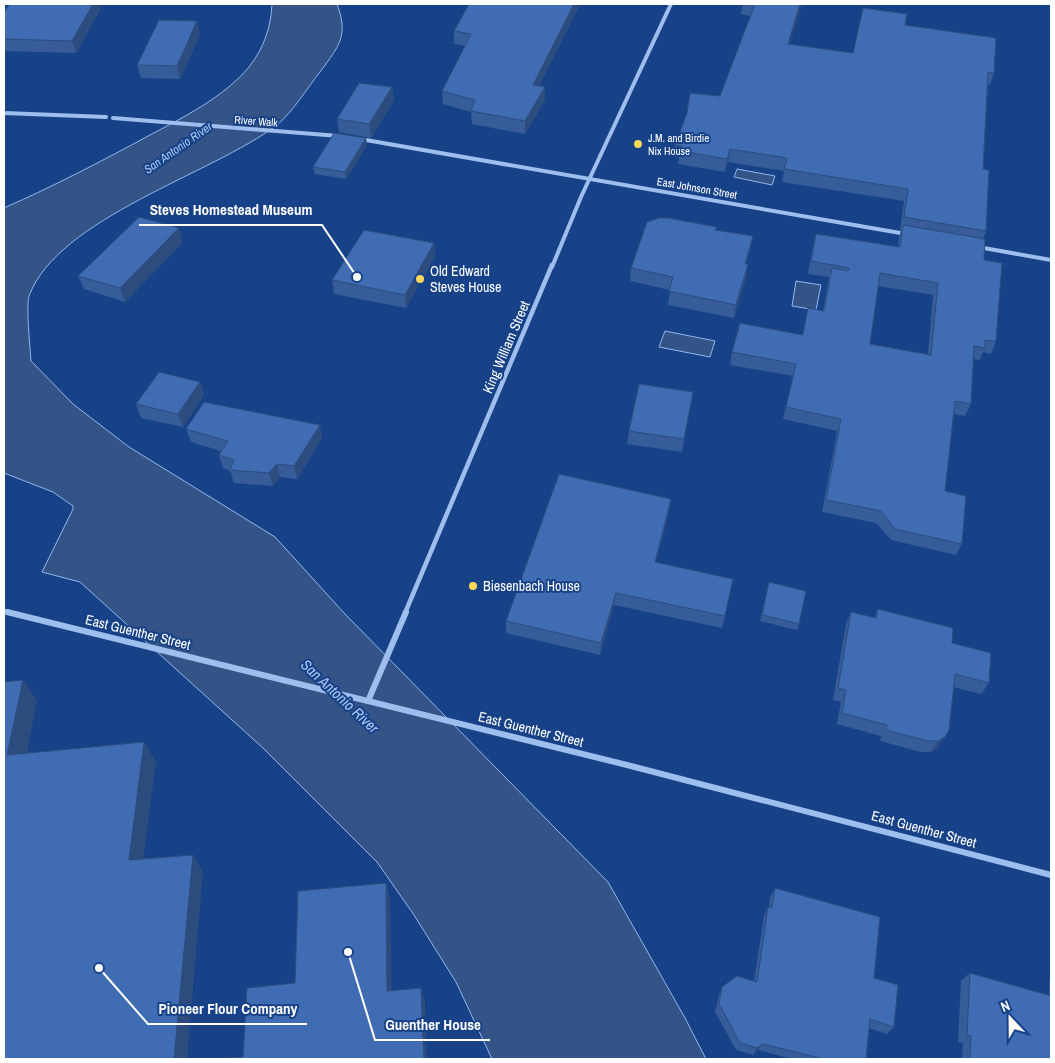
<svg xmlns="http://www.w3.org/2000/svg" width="1055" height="1063" viewBox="0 0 1055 1063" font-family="'Archivo Narrow',sans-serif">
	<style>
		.water { fill: #345488; stroke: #91b8f0 }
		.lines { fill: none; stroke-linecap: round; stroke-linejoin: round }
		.street-far2 { stroke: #9ebeee; stroke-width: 4 }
		.street-far1 { stroke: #9ebeee; stroke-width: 4.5 }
		.street { stroke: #9ebeee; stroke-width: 6 }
		.wall { fill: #365d99; fill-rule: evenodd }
		.shaded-wall { fill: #2c4c7d }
		.building { fill: #3f6cb2; stroke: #2c4c7d; fill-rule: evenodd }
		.poi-dot { fill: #ffd85b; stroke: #174288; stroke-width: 2 }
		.labels { text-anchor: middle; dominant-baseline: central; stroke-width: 4; stroke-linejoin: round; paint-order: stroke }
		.far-street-label { font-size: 11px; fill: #fff; stroke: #174288 }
		.far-poi-label { font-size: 11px; fill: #fff; stroke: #174288; text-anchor: start }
		.far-water-label { font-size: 12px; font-style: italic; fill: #aac8f5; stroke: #174288 }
		.poi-label { font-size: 14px; fill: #fff; stroke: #174288; text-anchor: start }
		.street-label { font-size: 14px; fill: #fff; stroke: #174288 }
		.water-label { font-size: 15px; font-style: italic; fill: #aac8f5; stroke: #174288 }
		.leader { fill: none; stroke: #fff; stroke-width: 2 }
		.callout-dot { fill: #fff; stroke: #174288; stroke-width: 2 }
		.callout-label { font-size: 15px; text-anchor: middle; font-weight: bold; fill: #fff; stroke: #174288; stroke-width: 4; stroke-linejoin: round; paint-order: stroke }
	</style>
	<rect width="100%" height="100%" fill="#174288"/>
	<g class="water">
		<path d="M272,4H337C349,36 339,46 320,72C308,87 292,113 277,125C212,174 58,218 29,296C26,307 30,347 31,361L73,404L129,447L275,537L345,614L608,882L685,1018L706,1059H492L456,982L414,915L377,862L264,749L80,582L42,572L73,509V506L53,492L4,473V208C54,186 102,161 150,135C184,117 224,97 249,67C264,48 271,27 272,4Z"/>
		<path d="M737,169L775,176L772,185L734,177Z"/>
		<path d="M796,281L821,285L816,310L792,306Z"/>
		<path d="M665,331L715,341L710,357L659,347Z"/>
	</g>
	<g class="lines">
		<g class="street-far2">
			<path d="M4,113L106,117"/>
			<path d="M113,118L339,136"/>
			<path d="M360,139L906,234"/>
			<path d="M978,247L1051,260"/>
			<path d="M552,267L581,197L671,4"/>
		</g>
		<g class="street-far1">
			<path d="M4,611L12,613"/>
			<path d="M405,613L552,265"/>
		</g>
		<g class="street">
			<path d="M7,612L627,765L1051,875"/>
			<path d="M368,701L406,612"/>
		</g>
	</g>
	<g class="wall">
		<path d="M469,4H580L539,86L545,87V100L525,134L472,124L471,112L443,104L442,91L465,46L454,44V31Z"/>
		<path d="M743,4H802L789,44L853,53L905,25L994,73L990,85H988L983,169L986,231L983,239L984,260L996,341L991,354L983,352L980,360L973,359L971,404L965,416L954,414L945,491L962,544L956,555L891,540L876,523L822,512L837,431L783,419L793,376L730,365L732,352L802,335L808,308L823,311L829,277L808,274L813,246L816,234L898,247L899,237L901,230H900L904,201L782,182L784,171L728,162L725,172L678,164L679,158L674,157L675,145L720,96L750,16L741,14ZM878,286L933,295L928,354L870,344Z"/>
		<path d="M101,8L76,53L4,51V12Z"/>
		<path d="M200,34L180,79L141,78L137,65Z"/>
		<path d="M392,87L394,100L371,138L339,132L337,119Z"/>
		<path d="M367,145L346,179L315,174L313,167Z"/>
		<path d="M717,227L716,230L753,236L750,250L746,264H748L746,278L734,318L668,305L670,290L630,281L631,268Z"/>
		<path d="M183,242L125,302L84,289L78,276Z"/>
		<path d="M434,243L435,256L406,308L334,294L332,280Z"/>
		<path d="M200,382L204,395L183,427L141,418L136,404Z"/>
		<path d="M693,392L682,452L627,444L629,431Z"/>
		<path d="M320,425L322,438L297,479L280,477L273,486L234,483L230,471L223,468L219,455L221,451L191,442L186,429Z"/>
		<path d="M669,512L656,562L725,616L722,628L614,605L600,655L506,633V621Z"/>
		<path d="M769,582L799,624L797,630L760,621Z"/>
		<path d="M878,609L952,643L989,683L981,694L953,687L938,748L931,752H921L880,741L881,736L837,724L841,702L833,700L846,624L851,612L874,618Z"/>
		<path d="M775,888L874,978L894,1027L887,1034L869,1028L866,1059H792L758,1050L753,1055L736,1050L715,1012L719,995L722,987L754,981L764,916L768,907H769L770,897Z"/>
		<path d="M970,973L1049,995V980L1051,978V1059H962L963,1043L958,1042L961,981Z"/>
	</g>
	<g class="shaded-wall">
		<path d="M93,4H99L101,8L76,53L72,41Z"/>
		<path d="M574,4H580L533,98V85Z"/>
		<path d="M800,4H802L786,56L788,44Z"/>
		<path d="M197,21L200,34L180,79L177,66Z"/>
		<path d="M392,87L394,100L371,138L369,124Z"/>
		<path d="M545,87V100L525,134V121Z"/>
		<path d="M366,138L367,145L346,179L345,172Z"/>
		<path d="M730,149L728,162L725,172L727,159Z"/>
		<path d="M179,228L183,242L125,302L120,288Z"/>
		<path d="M753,236L750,250L742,277L745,264Z"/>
		<path d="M434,243L435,256L406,308L405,295Z"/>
		<path d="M748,264L746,278L734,318L736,305Z"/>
		<path d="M200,382L204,395L183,427L178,414Z"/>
		<path d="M320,425L322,438L297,479L294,466Z"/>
		<path d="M277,464L280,477L273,486L269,473Z"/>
		<path d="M671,499L669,512L653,574L655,562Z"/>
		<path d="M616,593L614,605L600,655L601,643Z"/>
		<path d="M23,680L37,700L23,774L7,755Z"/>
		<path d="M945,737L938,748L931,752L938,741Z"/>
		<path d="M144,742L156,762L141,877L129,860Z"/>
		<path d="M193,855L203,872L187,1059H174Z"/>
		<path d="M386,883L390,899L392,1005L387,991Z"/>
		<path d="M421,988L425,1001L427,1059H424Z"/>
		<path d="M763,1044L758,1050L753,1055L757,1048Z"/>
	</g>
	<g class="building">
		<path d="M10,4H93L72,41L4,39V12Z"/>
		<path d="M469,4H574L533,85L545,87L525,121L471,111L475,100L442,91L471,34L454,31Z"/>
		<path d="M753,4H800L788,44L853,53L863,8L907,14L905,25L996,38L994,73L988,72L983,169L989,170L986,231L904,217L908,189L784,169L787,158L730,149L727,159L680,151L682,146L675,145L687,113L690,93L720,96L755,4Z"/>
		<path d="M159,20L197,21L177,66L137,65Z"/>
		<path d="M359,83L392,87L369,124L337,119Z"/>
		<path d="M334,133L366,138L345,172L313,167Z"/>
		<path d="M139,217L179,228L120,288L78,276Z"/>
		<path d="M659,218H668L717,227L715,230L753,236L745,264H748L736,305L669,291L673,277L631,268L647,222Z"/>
		<path d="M903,225L985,239L984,260L1002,263L996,341L985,340V348L974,346L971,404L955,401L945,491L966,496L962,544L895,529L881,511L826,500L841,419L786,407L796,364L732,352L740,323L803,335L808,308L824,311L832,268L848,271L849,268L811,261L816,234L900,247ZM880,273L938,283L931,355L870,344Z"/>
		<path d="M364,230L434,243L405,295L332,280Z"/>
		<path d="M159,372L200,382L178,414L136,404Z"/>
		<path d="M639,384L693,392L684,439L629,431Z"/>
		<path d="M204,402L320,425L294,466L277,464L269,473L230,470L234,460L219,455L228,441L186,429Z"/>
		<path d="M559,474L671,499L655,562L733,579L725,616L616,593L601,643L506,621Z"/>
		<path d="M769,582L806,591L799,624L762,615Z"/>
		<path d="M878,609L953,628L952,643L991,653L989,683L955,674L949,730L945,737L938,741H928L886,730L887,725L842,713L846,690L838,688L851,612L876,618Z"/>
		<path d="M23,680L7,755L144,742L129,860L193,855L174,1059H4V682Z"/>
		<path d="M386,883L387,991L421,988L424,1059H208L243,1057L247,988L295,983L298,891Z"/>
		<path d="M775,888L880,917L874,978L898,985L894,1027L870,1019L866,1059H824L763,1044L757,1048L740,1043L719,1004L722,987L737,976L757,982L768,907L772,908Z"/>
		<path d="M970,973L1051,996V1059H970L971,1036L967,1035Z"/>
	</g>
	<g class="poi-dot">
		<circle cx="638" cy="144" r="5"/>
		<circle cx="420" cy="279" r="5"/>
		<circle cx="473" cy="586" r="5"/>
	</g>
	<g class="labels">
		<g class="far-street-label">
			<text transform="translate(256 121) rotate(4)">River Walk</text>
			<text transform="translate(697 188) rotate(10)">East Johnson Street</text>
		</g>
		<g class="far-poi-label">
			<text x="648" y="138">J.M. and Birdie<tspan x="648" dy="13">Nix House</tspan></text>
		</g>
		<g class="far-water-label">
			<text transform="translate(178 148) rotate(-35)">San Antonio River</text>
		</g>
		<g class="poi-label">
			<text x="430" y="271">Old Edward<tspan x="430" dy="16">Steves House</tspan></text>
			<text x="483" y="586">Biesenbach House</text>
		</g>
		<g class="street-label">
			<text transform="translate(506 347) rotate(-67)">King William Street</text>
			<text transform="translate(138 632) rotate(14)">East Guenther Street</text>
			<text transform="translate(531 729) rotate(14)">East Guenther Street</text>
			<text transform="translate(924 829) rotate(15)">East Guenther Street</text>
		</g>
		<g class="water-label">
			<text transform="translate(340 696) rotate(43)">San Antonio River</text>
		</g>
	</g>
	<path class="leader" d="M357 277L322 225H139M99 968L148 1024H307M348 952L375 1040H490"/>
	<g class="callout-dot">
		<circle cx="357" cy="277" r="5"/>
		<circle cx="99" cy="968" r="5"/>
		<circle cx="348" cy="952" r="5"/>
	</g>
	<g class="callout-label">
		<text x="231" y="215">Steves Homestead Museum</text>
		<text x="228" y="1014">Pioneer Flour Company</text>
		<text x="433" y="1030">Guenther House</text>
	</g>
	<rect width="1055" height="1063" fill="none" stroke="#ffffff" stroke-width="10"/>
	<g transform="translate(1010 1018) rotate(338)" stroke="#174288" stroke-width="4" paint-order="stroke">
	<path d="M0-4L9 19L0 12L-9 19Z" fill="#ffffff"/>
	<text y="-8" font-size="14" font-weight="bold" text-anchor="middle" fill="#ffffff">N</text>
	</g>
</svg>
